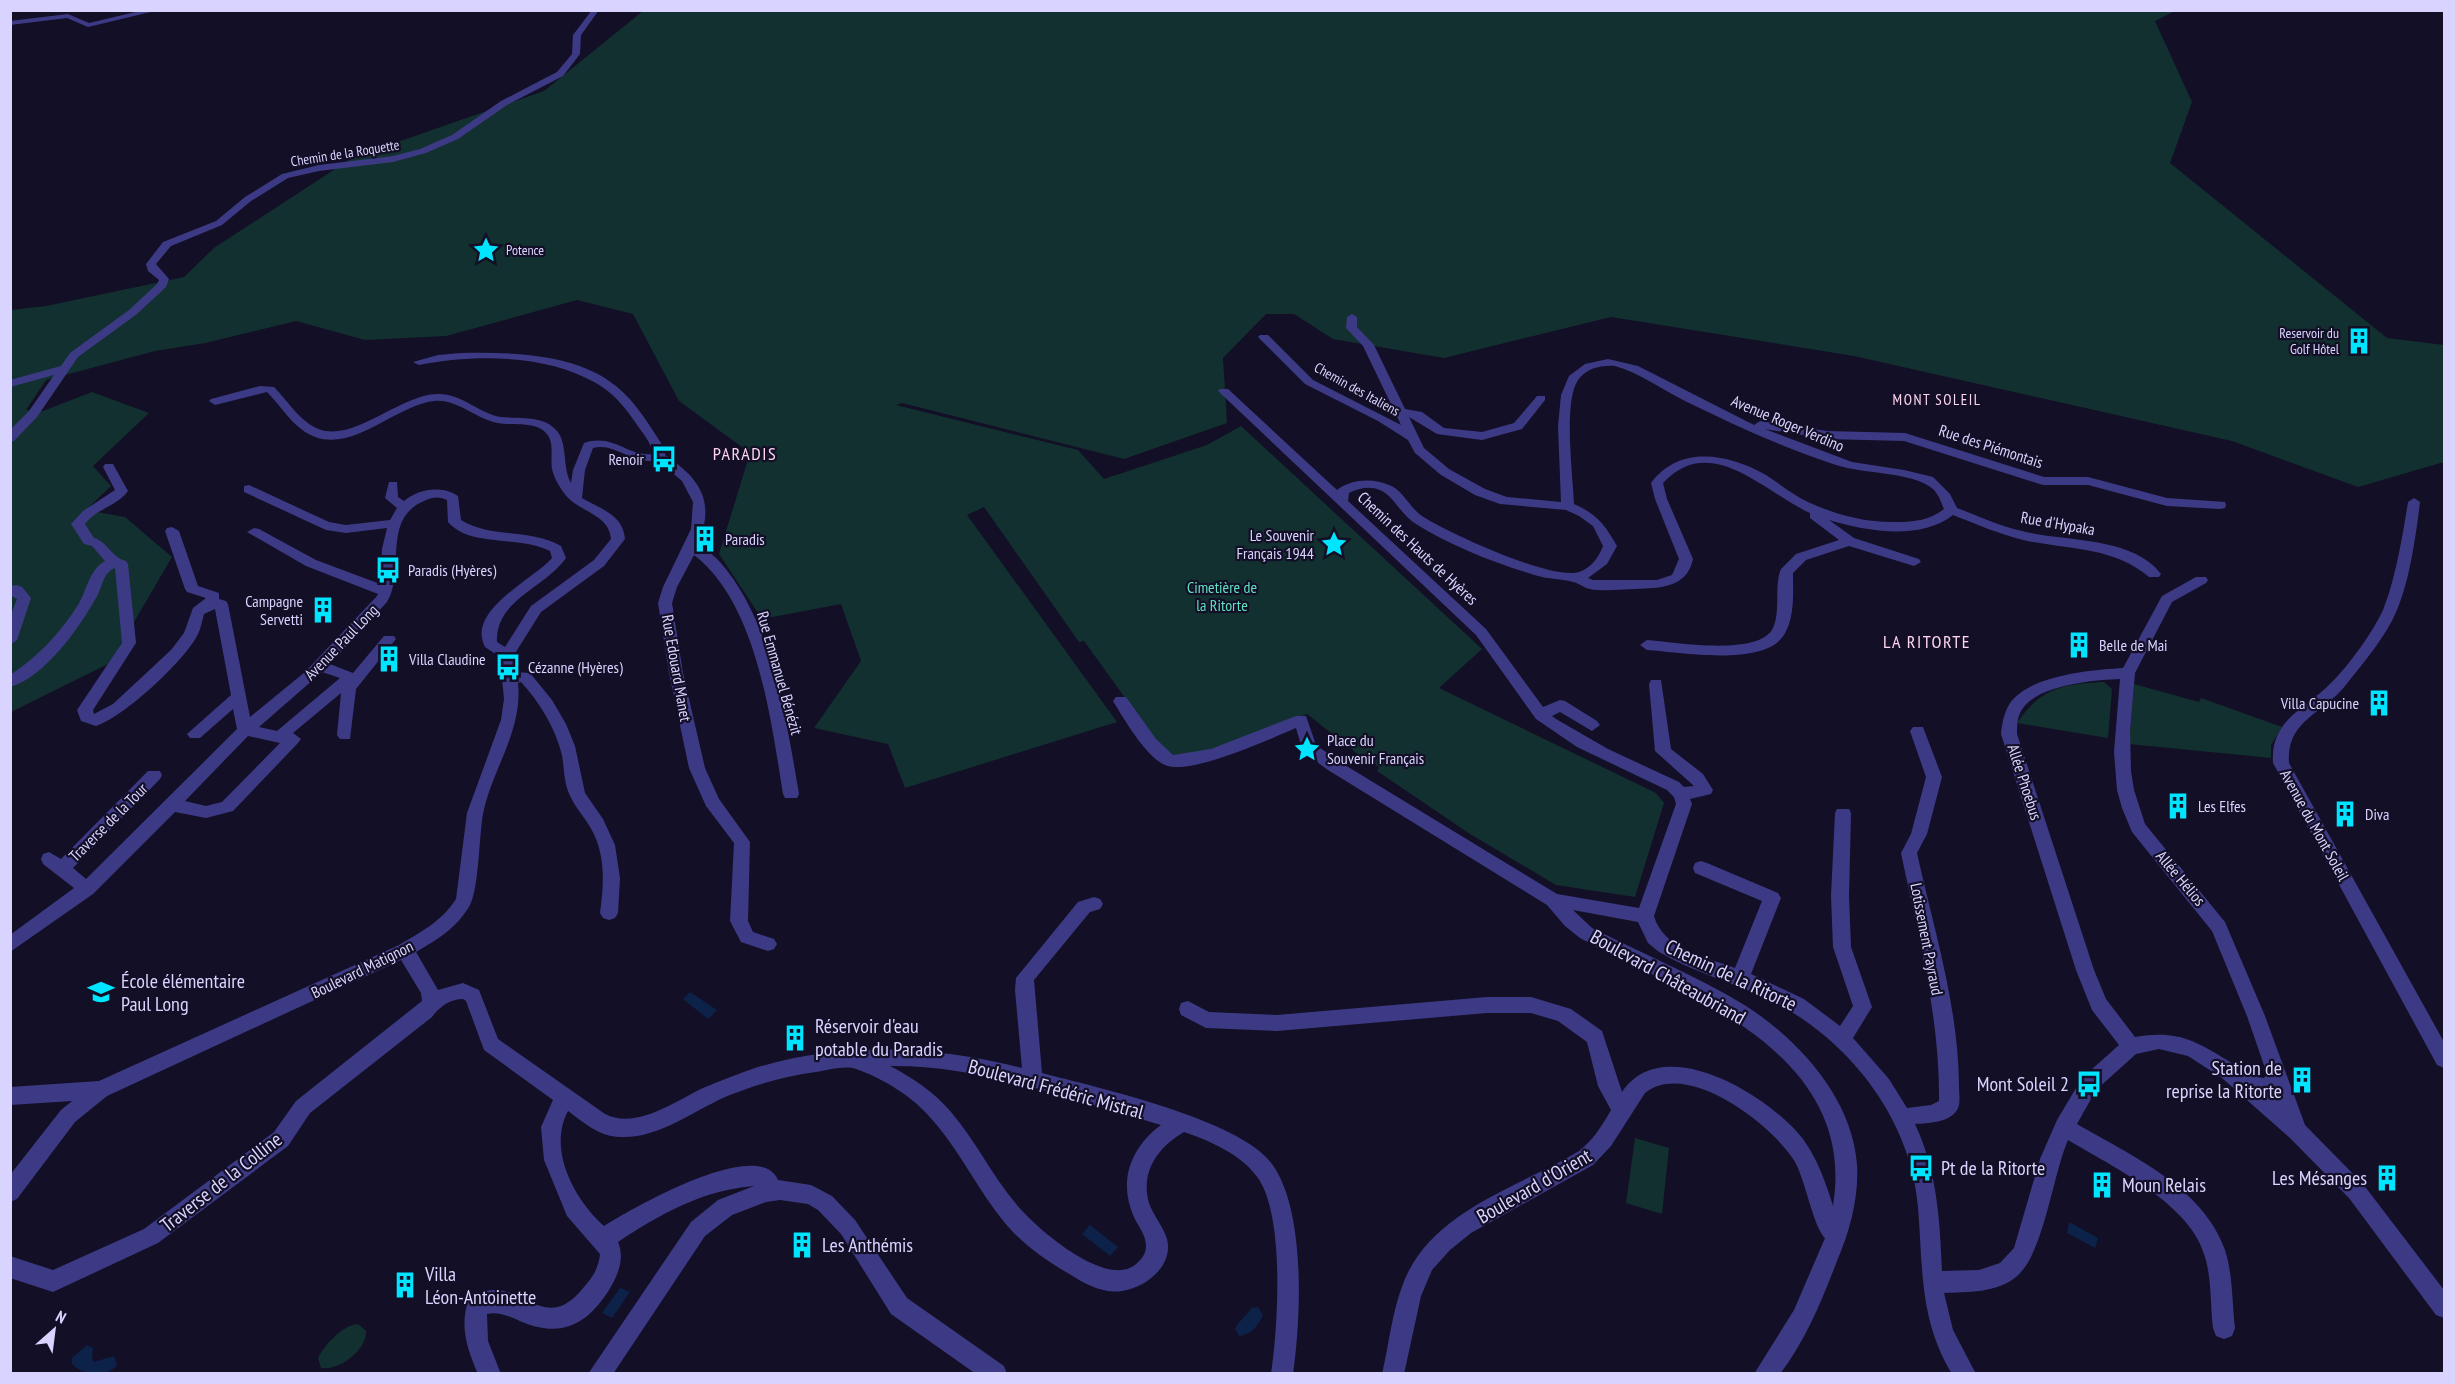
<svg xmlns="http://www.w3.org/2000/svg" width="2455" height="1384" viewBox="0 0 2455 1384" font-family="'PT Sans Narrow',sans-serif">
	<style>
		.green { fill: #12302f }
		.water { fill: #0c2248 }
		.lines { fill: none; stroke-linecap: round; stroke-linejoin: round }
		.minor { fill: #3d3a85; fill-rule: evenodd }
		.labels { text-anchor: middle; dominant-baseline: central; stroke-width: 4.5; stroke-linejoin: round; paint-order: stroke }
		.far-street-label { font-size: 14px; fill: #d9d4ff; stroke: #130f26 }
		.far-poi-label { font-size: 14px; fill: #d9d4ff; stroke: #130f26; text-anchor: start }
		.far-neighbourhood-label { font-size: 15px; letter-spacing: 1.5px; fill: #ffd6f0; stroke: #130f26 }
		.street-label { font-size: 16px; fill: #d9d4ff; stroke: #130f26 }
		.poi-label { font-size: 16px; fill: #d9d4ff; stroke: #130f26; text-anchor: start }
		.park-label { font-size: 16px; fill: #5fe0c0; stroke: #130f26 }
		.neighbourhood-label { font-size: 18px; letter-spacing: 1.5px; fill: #ffd6f0; stroke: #130f26 }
		.near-street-label { font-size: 20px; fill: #d9d4ff; stroke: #130f26 }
		.near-poi-label { font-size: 20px; fill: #d9d4ff; stroke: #130f26; text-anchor: start }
	</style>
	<rect width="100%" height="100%" fill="#130f26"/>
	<g class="green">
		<path d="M643,11H2175L2155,21L2192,102L2170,163L2387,338L2444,345V462L2358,487L2232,441L1854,356L1611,317L1444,358L1333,339L1294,314H1266L1223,358L1227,423L1124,459L902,403L896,405L1078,450L1104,479L1207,445L1241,426L1482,649L1439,688L1656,793L1664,803L1635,897L1556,885L1470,834L1377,771L1379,767L1359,755L1307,714L1191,758L1173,757L1162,749L1084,641L1079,642L984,507L967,515L1117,722L905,788L888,744L814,728L861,661L841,604L762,619L719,554L750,453L679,401L633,314L577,300L446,336L365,340L296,321L205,343L155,351L46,380L26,410L43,411L92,392L149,413L93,466L111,486L86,510L125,517L172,557L110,663L11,712V310L46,306L184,277L214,248L352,158L544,91Z"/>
		<path d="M2104,682L2112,689L2108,738L2017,723C2041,687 2064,684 2104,682Z"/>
		<path d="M2134,684L2199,702L2201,698L2282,727L2271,745V758L2129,744Z"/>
		<path d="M1635,1138L1669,1148L1662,1214L1626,1203Z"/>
		<path d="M358,1324L366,1331C367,1350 339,1371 321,1368L318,1358C325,1344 343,1325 358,1324Z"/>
	</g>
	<g class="water">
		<path d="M690,992L717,1010L708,1019L683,999Z"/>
		<path d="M2069,1222L2098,1238L2095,1248L2067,1233Z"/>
		<path d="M1090,1225L1118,1247L1110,1256L1082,1234Z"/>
		<path d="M620,1288L630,1292L612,1318L602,1313Z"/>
		<path d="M1258,1307L1263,1315C1258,1326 1252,1334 1239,1336L1235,1329C1237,1322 1247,1316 1251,1308Z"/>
		<path d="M87,1345L93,1348L92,1359L94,1362L114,1356L117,1365C107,1378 83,1376 72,1364V1358Z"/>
	</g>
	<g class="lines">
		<g class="minor">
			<path d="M144,10H159L88,27L67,18L10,25V21L68,14L89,23Z"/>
			<path d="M592,10H599L581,35L580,54L563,76L507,105L458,139L426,153L393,162L319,171L288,178L251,201L222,225L171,246L156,264L169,279L166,287L137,314L78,357L37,417L14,441L10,442V430L29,411L54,375L10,387V380L61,366L70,353L129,310L157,284L159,280L148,271L146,264L163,242L216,221L245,197L282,174L319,165L393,156L420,149L452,135L501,101L557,72L572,54L573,35Z"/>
			<path d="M1352,314L1357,317V327L1374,345L1405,409L1422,412L1444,428L1482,432L1514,423L1537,396H1545V400L1522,429L1482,440L1437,434L1409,417L1424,448L1449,469L1485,489L1507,497L1561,502L1558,426L1561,395L1569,376L1585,364L1608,359L1638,366L1754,425L1760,421L1827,431L1905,433L2044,477H2088L2167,498L2225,502L2226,505L2225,508L2220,509L2167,506L2088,485H2043L1904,441L1827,439L1765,429L1852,462L1904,470L1933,477L1950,494L1957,508C1978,516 2000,526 2022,531C2064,542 2133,536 2161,574L2159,577H2149C2112,546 2068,550 2023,540C1999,534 1976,524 1953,515C1920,541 1866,531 1829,520L1854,538L1919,559L1921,562L1914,566L1849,546L1806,560L1793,573C1793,591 1795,616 1785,633C1767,668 1680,652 1647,650L1640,645L1647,640C1674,642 1759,657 1773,628C1781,611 1774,584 1781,569L1796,554L1839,540L1810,518V513C1765,493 1711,431 1663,483L1667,499L1693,559C1687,588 1660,588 1635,589C1621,589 1604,592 1590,589C1584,588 1579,583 1573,582C1563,579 1552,579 1542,577C1499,565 1453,547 1416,524C1401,515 1393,495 1380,490C1370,486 1359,488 1349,493L1348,501L1486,629L1543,707L1560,700L1565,701L1597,721L1600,725L1592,731L1560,712L1552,716L1556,719L1608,749L1679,782L1684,787L1694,786L1655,751L1649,684L1651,680H1661L1671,749L1703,774L1713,790L1711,794L1690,799L1692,804L1654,916C1663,949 1706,957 1735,968L1762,901L1695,873L1693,868L1695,863L1701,861L1707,863L1778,893L1781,898L1751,974L1804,999L1840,1026L1853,1006L1833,947L1831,896L1835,813L1837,809H1849L1851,813L1849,896L1851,947L1872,1007L1853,1038L1889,1079L1907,1108L1931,1105L1939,1101C1940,1017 1918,935 1901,853L1911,834L1926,777L1910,731L1913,727H1923L1942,777L1927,834L1917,853C1934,930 1959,1008 1959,1088C1959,1094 1961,1104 1957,1110C1949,1123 1928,1123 1915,1124C1937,1171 1940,1220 1942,1271L1979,1270L2000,1263L2014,1248L2040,1159L2057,1120L2082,1078L2119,1045L2092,1010L2076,970L2001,734C2002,723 2004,713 2010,703C2030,675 2092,670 2123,668L2162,596L2196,577H2206L2208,580L2206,583L2172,602L2135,673L2130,732L2131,771L2134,790L2145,824L2225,922L2265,1016L2305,1125L2363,1184L2444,1290V1318L2436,1315L2349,1198L2290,1138L2222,1078L2188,1056L2159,1049L2136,1054L2096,1090L2077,1124C2130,1155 2203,1187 2225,1250C2233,1275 2232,1303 2235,1328L2232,1336L2224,1339L2216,1336L2213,1328C2210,1304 2212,1277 2204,1254C2189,1203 2111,1166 2068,1140C2052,1177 2044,1254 2016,1277C1997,1293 1967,1292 1944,1293L1953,1330L1976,1374H1952C1919,1319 1923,1268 1918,1207C1911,1118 1847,1037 1768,999C1732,982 1693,972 1659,952L1648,943L1638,922L1573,910L1592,928C1643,954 1697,976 1746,1006C1799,1040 1852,1098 1857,1164C1859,1197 1850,1231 1837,1261C1822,1300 1806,1340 1780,1374H1754L1794,1310L1825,1238C1813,1226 1806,1182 1795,1162C1773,1125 1687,1059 1645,1093L1611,1146L1593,1165L1471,1233L1450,1250L1432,1270L1421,1296L1404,1374H1382C1389,1344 1392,1312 1403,1284C1430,1211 1518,1188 1579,1151C1593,1140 1602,1126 1611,1110L1598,1086L1587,1042L1558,1021L1531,1013H1487L1277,1031L1206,1028L1181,1015L1179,1009L1181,1003L1188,1001L1209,1012L1277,1015L1487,997H1531L1571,1009L1602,1031L1622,1092C1663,1030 1770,1096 1803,1139C1817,1158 1826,1183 1833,1206C1858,1052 1688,996 1580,938L1565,926L1547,905L1328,770L1303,752L1296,728C1270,739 1190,776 1165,765C1146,757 1124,719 1113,701L1116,697H1126L1156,739L1173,755L1211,749L1296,716H1306L1316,745L1340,762L1557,894L1639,908L1676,804L1674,797L1667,790L1577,747L1536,719L1476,635L1218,391L1220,389H1228L1337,490C1351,479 1373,478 1389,485C1403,490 1409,507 1422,516C1446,532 1552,581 1579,572C1591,568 1599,557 1603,546L1593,526L1579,516L1566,510L1500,504L1475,495L1441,475L1415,453L1408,440L1378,421L1305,384L1258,337L1260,335H1268L1313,380L1401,425L1363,346L1346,328L1347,317ZM1615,366C1640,373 1661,389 1685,401C1734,425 1784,448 1836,465C1863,474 1914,472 1933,489C1939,495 1941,502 1944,509C1930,520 1914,522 1897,522C1867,523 1836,515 1808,502C1793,495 1780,484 1766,475C1729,454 1680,444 1651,483L1655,499L1679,559L1672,575L1657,580H1593L1588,578L1607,564L1617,546C1605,525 1597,514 1574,504C1573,476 1563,402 1578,380C1587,368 1601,365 1615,366ZM2120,679L2114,752L2117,790L2122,808L2132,832L2212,931L2247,1016L2267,1074L2264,1078C2246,1075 2242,1070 2227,1060C2193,1039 2175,1030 2135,1037L2106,999L2094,970L2017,734C2017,727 2017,718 2021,711C2035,685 2094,680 2120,679ZM2274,1093L2277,1101L2270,1095Z"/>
			<path d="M461,353C510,352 576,353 616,386C637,403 651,428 666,451L665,455C702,480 715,502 698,545C705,550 714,555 720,562C772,621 786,719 799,794L797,798H785L783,794C771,720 757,603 694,555L677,587L672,603L683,673L705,768L719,799L750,842L748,921L753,932L774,939L777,944L774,949L768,951L741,942L730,921L734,843L706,806L689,768L669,673L658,603L663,587L691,529L693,502L682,481L657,460C634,466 615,442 593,448L585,470L582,498C600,509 623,514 625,539L604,566L541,612L514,655L516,672L530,673L552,700L566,724L575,746L585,793L603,819L615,845L620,878L618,913L615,918L609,920L603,918L600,913C604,884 606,853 590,827C583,815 573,805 568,791C564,780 564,767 562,755C555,727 540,703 521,682L518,683C523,731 492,769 483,814C479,836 479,888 470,905C457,928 438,939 416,952L438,990L463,983L479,990L498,1039L605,1114C637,1130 675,1101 703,1088C720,1081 737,1074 755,1068C843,1041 934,1046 1022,1068L1015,990L1016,978L1078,902L1094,897L1100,899L1103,904L1100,909L1090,912L1034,980L1042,1073C1098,1088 1240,1119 1272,1164C1306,1211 1301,1318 1293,1374H1271C1278,1327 1285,1217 1258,1178C1241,1154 1210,1141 1184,1132C1158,1147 1140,1172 1149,1203C1153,1215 1163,1226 1167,1239C1174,1266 1145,1288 1122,1291C1104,1294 1085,1284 1071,1275C1045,1260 1019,1242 1001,1218C975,1185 957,1146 928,1115C910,1095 882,1078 856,1069C846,1065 827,1070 816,1072C785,1076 754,1085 725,1097C692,1112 657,1139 620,1137C600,1137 583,1122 568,1111C547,1150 575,1200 604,1226C631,1209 759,1135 778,1180L811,1185L832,1196L855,1220L907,1298L1004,1366L1007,1374H976L891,1314L841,1234L818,1210L808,1204L780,1200L766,1202L732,1215L705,1236L613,1374H588L691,1222L718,1200L754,1186C703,1190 660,1214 618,1242C625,1259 618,1275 609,1290C587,1325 561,1338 522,1322C511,1317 499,1311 487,1314L488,1341L501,1374H478C467,1349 459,1325 469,1299C475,1297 481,1293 486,1291C524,1282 545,1336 584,1287C593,1277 599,1267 600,1254L567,1216L544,1160L541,1127L553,1100L484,1050L466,1001L463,999C450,999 439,1007 432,1017L310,1113L288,1146L158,1243L53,1292L10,1278V1256L53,1270L144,1229L274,1132L296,1101L422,1001L421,993L401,960L107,1096L75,1122L17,1199L10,1202V1175L61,1110L72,1101L10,1105V1087L99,1081L399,945C421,932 442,921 456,899L467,813L501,720L504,699L500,657L485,647C466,610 533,580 552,558L550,551C521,535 470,548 448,522L447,500C439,496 432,497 424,501C381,519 406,571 387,602L330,664L353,673L384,636H394L396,639L356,689L350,739H340L337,735L341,693L293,733L301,739L298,743L233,811L206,818L175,812L93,894L10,952V935L74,888L43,864L41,859L43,854L49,852L61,859L148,771H160L162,775L160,779L73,868L86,879L237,729L233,709L200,738H190L187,734L231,695L215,609L204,614C202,621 201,629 197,636C183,662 124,717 96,726L81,721L77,710L122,643L115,568C102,573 103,587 96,598C79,628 45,677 10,687V675C38,657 61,632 78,605C87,590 89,570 105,561L92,546L84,544L71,524L83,511L115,490L103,467L105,464H113L128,491C117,506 96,509 85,524L94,538C108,542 111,557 126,561L128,564L136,643L93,710L94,714L113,704L171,650L184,633L193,608L206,598L187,592L185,589L165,531L167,528L172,527L179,531L198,586L219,593V599L226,601L228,604L250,717L305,672L377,596L378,594L306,566L247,532L254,528L259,529L316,560L380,584L382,549L387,528L346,533L326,530L244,492V486L249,485L329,522L346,525L390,520L397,508L385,498L389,482H397L398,497L404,501C418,489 442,485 458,496L461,520C492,539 529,528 561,546L566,558C545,588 495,600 497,642L505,647L531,606L594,560L611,539C609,513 577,512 564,493C559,486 554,478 552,469C550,458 555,442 546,433C535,421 513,426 498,423C476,419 456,398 434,401C391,406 345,463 301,429C288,419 279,404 267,392L215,405L209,401L211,399L260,386L274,387C287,400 299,420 316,428C351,445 399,395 437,394C461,393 478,413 501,417C519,419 544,415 557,431C568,444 562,467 571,483L573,470L584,443C614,433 627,457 653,454C652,443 641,431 635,422C625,407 612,392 596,383C546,354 474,354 419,365L413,362L438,355ZM322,672L340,678L277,731L259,727ZM248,736L280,743L222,802L206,806L185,801ZM890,1066C982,1065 1073,1100 1161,1125C1130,1148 1118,1182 1134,1217C1138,1226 1146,1235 1146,1246C1146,1254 1141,1260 1135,1265C1105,1288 1036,1228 1017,1205C992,1176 976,1141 951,1112C934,1092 913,1078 890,1066Z"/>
			<path d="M2414,498L2420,502C2416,535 2410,579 2397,610C2386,637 2363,663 2345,686C2323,714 2286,720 2289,763L2444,1042V1068L2437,1065L2273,763C2270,719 2306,709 2332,682C2349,665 2373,632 2383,610C2395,581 2403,534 2408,502Z"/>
			<path d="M17,585L22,587L31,598L17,640L10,645V617L17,599L10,595V586Z"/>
		</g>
	</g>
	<defs>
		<g id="sight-bare" transform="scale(2.07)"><path d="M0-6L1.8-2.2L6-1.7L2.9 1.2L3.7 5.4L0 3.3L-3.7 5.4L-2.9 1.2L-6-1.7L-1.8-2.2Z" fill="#00e5ff" stroke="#130f26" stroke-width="2.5" paint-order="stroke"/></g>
		<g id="building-bare" transform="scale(2.07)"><path d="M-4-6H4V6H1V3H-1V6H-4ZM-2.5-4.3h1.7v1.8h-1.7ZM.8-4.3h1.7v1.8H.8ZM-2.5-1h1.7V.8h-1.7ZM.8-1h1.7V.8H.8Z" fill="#00e5ff" stroke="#130f26" stroke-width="2.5" paint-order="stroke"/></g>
		<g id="bus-bare" transform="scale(2.07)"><path d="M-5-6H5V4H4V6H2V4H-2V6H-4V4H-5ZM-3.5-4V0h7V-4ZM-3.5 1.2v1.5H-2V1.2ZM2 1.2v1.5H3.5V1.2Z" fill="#00e5ff" stroke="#130f26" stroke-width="2.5" paint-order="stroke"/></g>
		<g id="school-bare" transform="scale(2.07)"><path d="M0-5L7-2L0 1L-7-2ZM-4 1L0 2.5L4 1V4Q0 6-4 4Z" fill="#00e5ff" stroke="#130f26" stroke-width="2.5" paint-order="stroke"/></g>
	</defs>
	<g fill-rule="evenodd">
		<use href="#sight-bare" x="486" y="250"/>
		<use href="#building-bare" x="2359" y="341"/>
		<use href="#bus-bare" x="664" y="459"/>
		<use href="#building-bare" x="705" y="539"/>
		<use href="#sight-bare" x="1334" y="544"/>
		<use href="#bus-bare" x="388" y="570"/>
		<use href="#building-bare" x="323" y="610"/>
		<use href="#building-bare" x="2079" y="645"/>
		<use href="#building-bare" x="389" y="659"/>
		<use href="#bus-bare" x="508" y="667"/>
		<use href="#building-bare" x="2379" y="703"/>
		<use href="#sight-bare" x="1307" y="749"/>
		<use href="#building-bare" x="2178" y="806"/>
		<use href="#building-bare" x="2345" y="814"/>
		<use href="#school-bare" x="101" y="992"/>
		<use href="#building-bare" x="795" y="1038"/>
		<use href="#building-bare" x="2302" y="1080"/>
		<use href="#bus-bare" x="2089" y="1084"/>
		<use href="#bus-bare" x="1921" y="1168"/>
		<use href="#building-bare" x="2387" y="1178"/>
		<use href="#building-bare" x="2102" y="1185"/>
		<use href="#building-bare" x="802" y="1245"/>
		<use href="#building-bare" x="405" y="1285"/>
	</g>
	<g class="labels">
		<g class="far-street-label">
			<text transform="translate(345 153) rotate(-9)">Chemin de la Roquette</text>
			<text transform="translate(1357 389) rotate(29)">Chemin des Italiens</text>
		</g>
		<g class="far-poi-label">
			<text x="506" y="250">Potence</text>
			<text x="2339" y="333" text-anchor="end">Reservoir du<tspan x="2339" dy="16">Golf Hôtel</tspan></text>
		</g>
		<g class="far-neighbourhood-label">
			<text x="1937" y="399">MONT SOLEIL</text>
		</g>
		<g class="street-label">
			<text transform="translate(1788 423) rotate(23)">Avenue Roger Verdino</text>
			<text transform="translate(1991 446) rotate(18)">Rue des Piémontais</text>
			<text transform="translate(2058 523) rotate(10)">Rue d'Hypaka</text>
			<text transform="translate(1418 548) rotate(43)">Chemin des Hauts de Hyères</text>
			<text transform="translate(341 642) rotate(-46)">Avenue Paul Long</text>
			<text transform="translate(677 668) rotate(80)">Rue Edouard Manet</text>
			<text transform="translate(780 673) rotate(74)">Rue Emmanuel Bénézit</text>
			<text transform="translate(2025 782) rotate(72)">Allée Phoebus</text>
			<text transform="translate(108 822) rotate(-45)">Traverse de la Tour</text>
			<text transform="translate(2315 825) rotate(61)">Avenue du Mont Soleil</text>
			<text transform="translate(2181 878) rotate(50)">Allée Hélios</text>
			<text transform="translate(1927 939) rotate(79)">Lotissement Payraud</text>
			<text transform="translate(362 969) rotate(-26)">Boulevard Matignon</text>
		</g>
		<g class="poi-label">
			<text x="644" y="459" text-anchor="end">Renoir</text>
			<text x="1314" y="535" text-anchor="end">Le Souvenir<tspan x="1314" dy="18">Français 1944</tspan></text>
			<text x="725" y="539">Paradis</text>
			<text x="408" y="570">Paradis (Hyères)</text>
			<text x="303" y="601" text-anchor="end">Campagne<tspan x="303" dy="18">Servetti</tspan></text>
			<text x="2099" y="645">Belle de Mai</text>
			<text x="409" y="659">Villa Claudine</text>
			<text x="528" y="667">Cézanne (Hyères)</text>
			<text x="2359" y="703" text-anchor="end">Villa Capucine</text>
			<text x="1327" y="740">Place du<tspan x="1327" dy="18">Souvenir Français</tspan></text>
			<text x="2198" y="806">Les Elfes</text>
			<text x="2365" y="814">Diva</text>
		</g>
		<g class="park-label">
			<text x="1222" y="587">Cimetière de<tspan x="1222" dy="18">la Ritorte</tspan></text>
		</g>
		<g class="neighbourhood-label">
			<text x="745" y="453">PARADIS</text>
			<text x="1927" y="641">LA RITORTE</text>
		</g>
		<g class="near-street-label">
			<text transform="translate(1731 975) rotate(25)">Chemin de la Ritorte</text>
			<text transform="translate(1668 977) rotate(29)">Boulevard Châteaubriand</text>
			<text transform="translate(1056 1089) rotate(15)">Boulevard Frédéric Mistral</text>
			<text transform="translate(221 1182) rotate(-38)">Traverse de la Colline</text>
			<text transform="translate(1534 1186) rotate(-30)">Boulevard d'Orient</text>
		</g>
		<g class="near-poi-label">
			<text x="121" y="981">École élémentaire<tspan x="121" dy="23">Paul Long</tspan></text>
			<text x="815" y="1026">Réservoir d'eau<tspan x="815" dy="23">potable du Paradis</tspan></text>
			<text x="2282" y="1068" text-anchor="end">Station de<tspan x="2282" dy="23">reprise la Ritorte</tspan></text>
			<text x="2069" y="1084" text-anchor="end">Mont Soleil 2</text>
			<text x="1941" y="1168">Pt de la Ritorte</text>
			<text x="2367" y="1178" text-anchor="end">Les Mésanges</text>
			<text x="2122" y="1185">Moun Relais</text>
			<text x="822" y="1245">Les Anthémis</text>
			<text x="425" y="1274">Villa<tspan x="425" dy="23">Léon-Antoinette</tspan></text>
		</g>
	</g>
	<rect width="2455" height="1384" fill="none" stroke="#d9d4ff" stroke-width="24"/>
	<g transform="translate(54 1330) rotate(28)" stroke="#130f26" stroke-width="4.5" paint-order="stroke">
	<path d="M0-4.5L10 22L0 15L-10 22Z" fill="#d9d4ff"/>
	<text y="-9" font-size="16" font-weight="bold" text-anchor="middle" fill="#d9d4ff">N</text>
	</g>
</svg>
